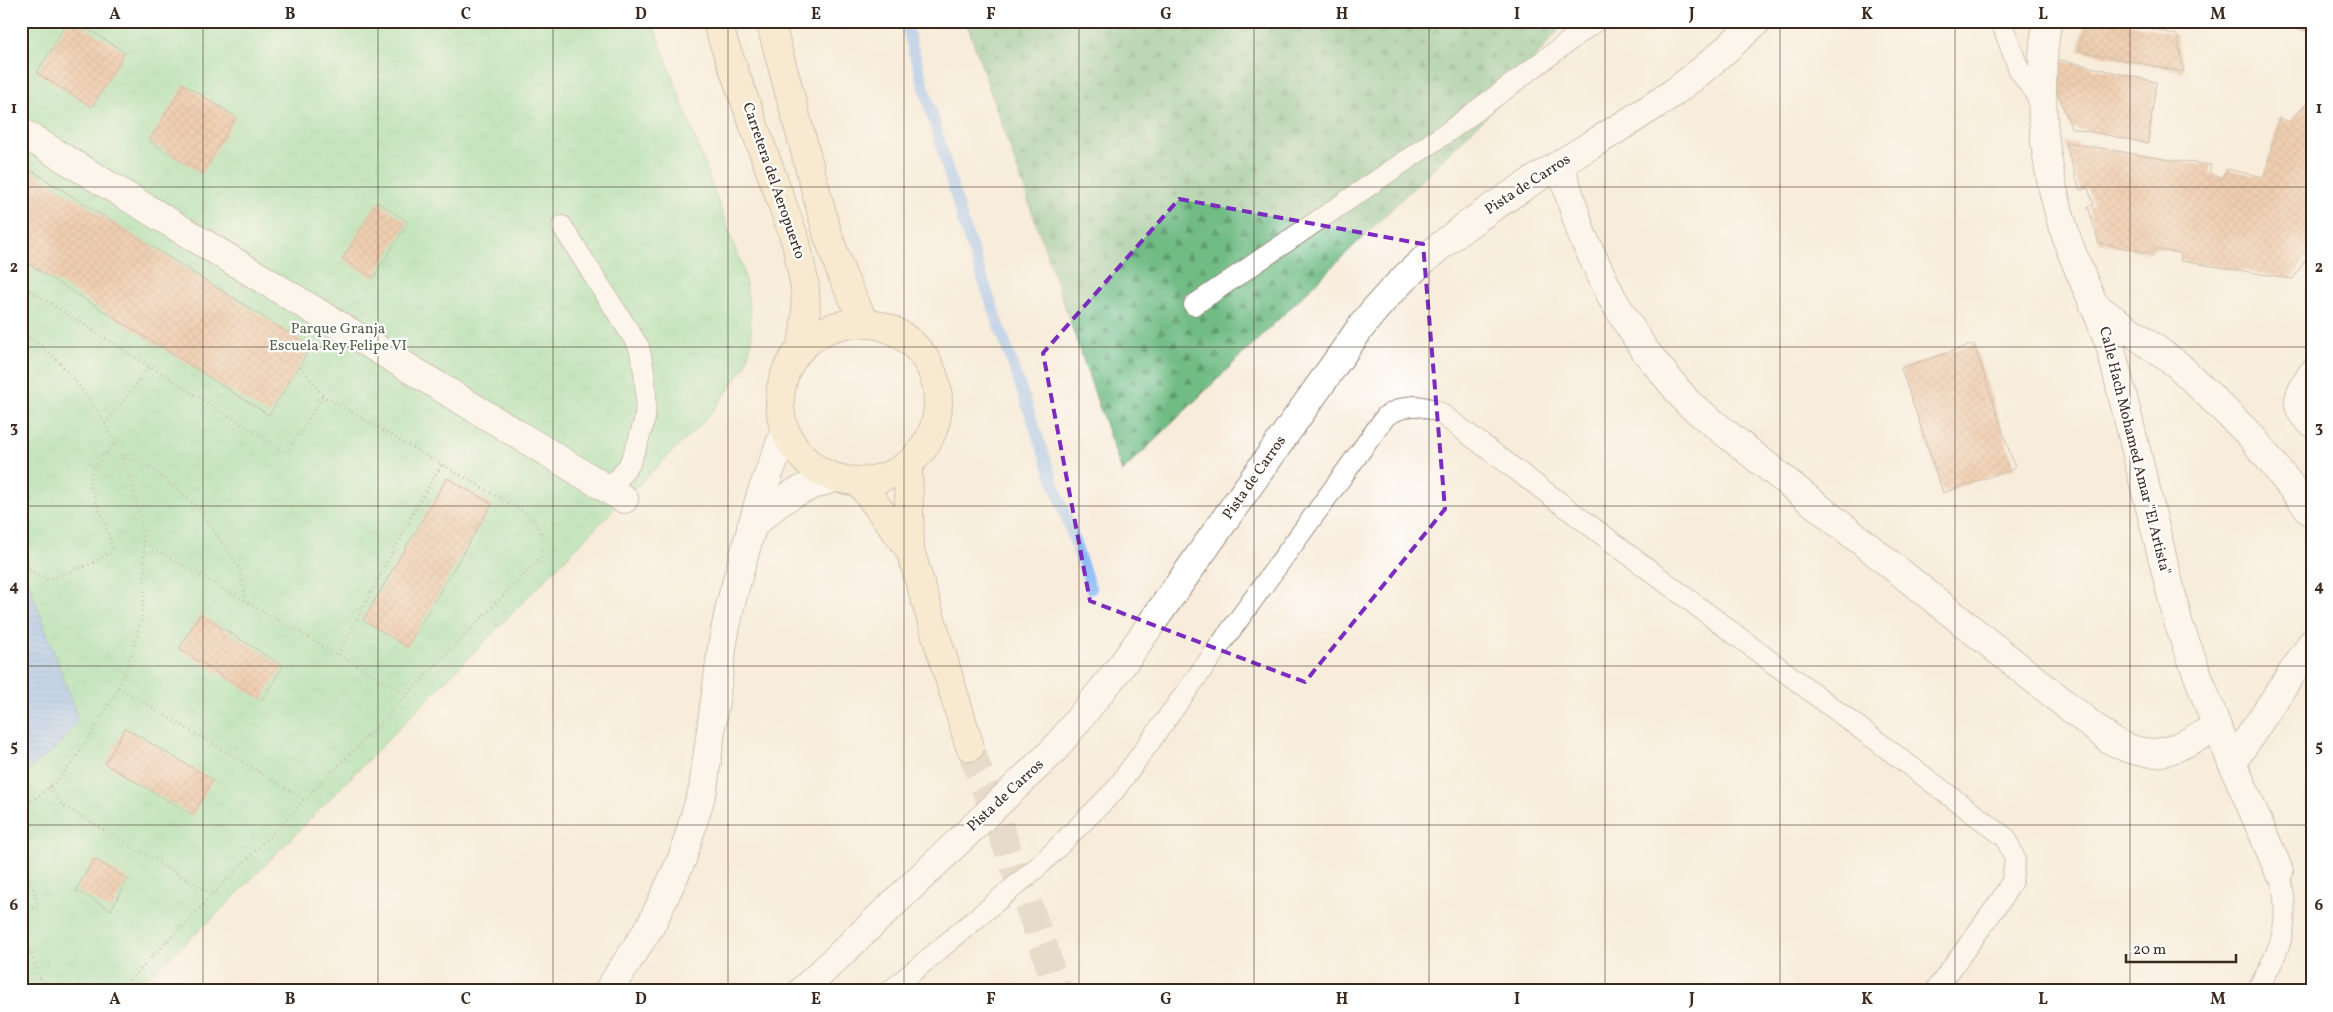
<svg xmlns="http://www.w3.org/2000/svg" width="2333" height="1012" viewBox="0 0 2333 1012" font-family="Vollkorn,serif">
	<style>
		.forest { fill: url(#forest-firs); stroke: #567352 }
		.park { fill: url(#park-crowns); stroke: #64845e }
		.water { fill: url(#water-rules); stroke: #62728a }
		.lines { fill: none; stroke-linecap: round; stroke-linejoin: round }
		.stream { stroke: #8ab9f5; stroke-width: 11 }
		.building { fill: url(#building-cross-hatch) }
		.secondary-tunnel { stroke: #d2c5b5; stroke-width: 28; stroke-dasharray: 28 14; stroke-linecap: butt }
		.lane-casing { stroke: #9a8b7c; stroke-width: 22 }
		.street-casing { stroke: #9a8b7c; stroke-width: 30 }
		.secondary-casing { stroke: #9a8b7c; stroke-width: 30 }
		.path { stroke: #9a8b7c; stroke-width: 3; stroke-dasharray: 1 4; stroke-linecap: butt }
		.lane { stroke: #fff; stroke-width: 20 }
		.street { stroke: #fff; stroke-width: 28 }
		.secondary { stroke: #f9e7c3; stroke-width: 28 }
		.marked { fill: none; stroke: #7b2cbf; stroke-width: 4; stroke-dasharray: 10 6; stroke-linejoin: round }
		.grid { fill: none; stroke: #3b2a1e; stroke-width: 1; stroke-opacity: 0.55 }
		.labels { text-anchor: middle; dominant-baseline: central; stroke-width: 4.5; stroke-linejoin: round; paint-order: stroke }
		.street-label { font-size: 15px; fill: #3b2a1e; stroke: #fff }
		.park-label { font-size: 15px; fill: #536044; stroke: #fff }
		.neatline { fill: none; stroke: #3b2a1e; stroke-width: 2 }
		.grid-label { font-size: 16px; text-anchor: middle; font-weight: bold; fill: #3b2a1e }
	</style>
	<defs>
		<pattern id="forest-firs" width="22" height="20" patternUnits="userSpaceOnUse" patternTransform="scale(1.25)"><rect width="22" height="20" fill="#71bc85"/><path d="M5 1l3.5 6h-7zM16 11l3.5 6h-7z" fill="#5e996c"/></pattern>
		<pattern id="park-crowns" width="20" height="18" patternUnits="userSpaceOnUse" patternTransform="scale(1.25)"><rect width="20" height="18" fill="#8cdd9e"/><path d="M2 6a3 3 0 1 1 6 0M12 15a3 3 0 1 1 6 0" fill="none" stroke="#7abe88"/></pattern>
		<pattern id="water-rules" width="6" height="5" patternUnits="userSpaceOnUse" patternTransform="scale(1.25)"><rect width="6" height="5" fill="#8ab9f5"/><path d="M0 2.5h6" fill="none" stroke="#7297c6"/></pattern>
		<pattern id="building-cross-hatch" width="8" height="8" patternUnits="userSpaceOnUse" patternTransform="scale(1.25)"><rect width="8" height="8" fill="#e6a87b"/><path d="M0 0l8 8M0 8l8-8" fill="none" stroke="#bc8964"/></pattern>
	</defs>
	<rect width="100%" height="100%" fill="#fff"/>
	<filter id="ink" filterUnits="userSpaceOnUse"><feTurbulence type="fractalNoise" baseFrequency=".02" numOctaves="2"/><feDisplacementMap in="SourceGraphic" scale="10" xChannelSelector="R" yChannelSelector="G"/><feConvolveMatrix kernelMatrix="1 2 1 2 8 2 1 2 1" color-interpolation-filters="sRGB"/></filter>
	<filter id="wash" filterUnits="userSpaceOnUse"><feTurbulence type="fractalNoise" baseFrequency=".0096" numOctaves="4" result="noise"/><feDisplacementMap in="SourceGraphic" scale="20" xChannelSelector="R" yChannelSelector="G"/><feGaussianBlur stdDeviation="1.12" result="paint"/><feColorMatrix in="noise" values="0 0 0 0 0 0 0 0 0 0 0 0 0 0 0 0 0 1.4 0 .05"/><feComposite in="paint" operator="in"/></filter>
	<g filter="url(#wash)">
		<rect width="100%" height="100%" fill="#f8ecdb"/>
		<path class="forest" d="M966,21H1566L1489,114L1122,472Z"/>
		<path class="park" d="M21,21H652L743,269L749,303L752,340L745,367L711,414L624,499L214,917L132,991H21Z"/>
		<path class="water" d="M21,561L78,719L60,745L21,775Z"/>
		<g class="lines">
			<path class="stream" d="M905,21L963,222L1091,589"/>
		</g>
		<g id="blocks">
			<g class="building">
				<path d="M68,21H75L125,52L92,107L37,73Z"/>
				<path d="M2085,21H2122L2177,35L2184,72L2079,51Z"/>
				<path d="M2312,21V32L2270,22V21Z"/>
				<path d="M2052,58L2156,82L2148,143L2071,128L2055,85Z"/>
				<path d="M184,84L236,117L202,174L149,141Z"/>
				<path d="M2312,97V250L2293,279L2181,261L2180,253L2155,249L2150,253L2099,243L2088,206L2094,205L2088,188L2080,190L2065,142L2164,159L2211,165L2209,173L2222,178L2227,169L2264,177L2279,118L2290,122Z"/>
				<path d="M21,164L311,347L269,415L21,259Z"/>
				<path d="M377,202L408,222L373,278L342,259Z"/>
				<path d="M1974,344L2015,468L1943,493L1901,368Z"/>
				<path d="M447,478L492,504L407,647L363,620Z"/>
				<path d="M200,614L283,666L262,700L179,649Z"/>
				<path d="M125,728L213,780L193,815L105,764Z"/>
				<path d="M94,859L128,879L111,910L76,890Z"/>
			</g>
		</g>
	</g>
	<g filter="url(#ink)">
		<use href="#blocks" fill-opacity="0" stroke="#9a8b7c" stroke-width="1"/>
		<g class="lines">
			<path class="secondary-tunnel" d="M970,747L1044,948L1058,991"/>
			<g class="lane-casing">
				<g id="lane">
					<path d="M2001,21L2019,70L2041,102"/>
					<path d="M562,226L639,347L644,371L646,394L645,418L638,442L629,465L610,490"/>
					<path d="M1194,305L1449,131L1596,21"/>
					<path d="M890,991L1041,864L1115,790L1386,416C1407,404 1416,403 1439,412L2006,838L2015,859L2012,881L2001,900L1935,991"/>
					<path d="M2256,991C2283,948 2292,920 2279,871"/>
				</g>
			</g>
			<g class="street-casing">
				<g id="street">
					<path d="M2047,21C2036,96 2043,168 2067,239C2080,277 2099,311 2111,349L2179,625L2217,727L2279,871"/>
					<path d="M21,132L624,499"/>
					<path d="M1560,165L1582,235L1612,298L1643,348L1688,403L2109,739C2156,766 2173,749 2217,727"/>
					<path d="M2095,306L2178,365L2251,436L2312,513"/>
					<path d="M2312,374C2300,393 2290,406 2312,423"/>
					<path d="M751,527C780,499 796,489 834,478"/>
					<path d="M2232,763L2312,643"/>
					<path d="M608,991L651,925L682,859L703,789L723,641L731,602L761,494L785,431"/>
					<path d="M802,991L1054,750L1122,665L1361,327C1440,222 1564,167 1670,95C1701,73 1729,47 1757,21"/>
				</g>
			</g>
			<g class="secondary-casing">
				<g id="secondary">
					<path d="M716,21L796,242L805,287L806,316L802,346"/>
					<path d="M770,21L828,236L842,275L865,324"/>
					<circle cx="859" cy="402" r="79"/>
					<path d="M908,465L910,550L970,747"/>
					<path d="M859,482L910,550"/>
				</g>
			</g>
			<g class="path">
				<path d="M21,285L287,453L323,396"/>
				<path d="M21,331C47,347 71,374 88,398C144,476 162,577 127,667C120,686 109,704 99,721C80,755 57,788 21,807"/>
				<path d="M105,424L150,366"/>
				<path d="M121,456L150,467L199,508L240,569L246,600"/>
				<path d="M144,543L406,694"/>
				<path d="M21,546L30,571L48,580L95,562L113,550L106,526L89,484L94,467L115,442"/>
				<path d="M338,655L418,504L442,464"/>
				<path d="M118,687L304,799"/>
				<path d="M49,787L62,805L213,895"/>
				<path d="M21,855L39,906L21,913"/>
				<path d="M21,926L45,991"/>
				<path d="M119,991L541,557C544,536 543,527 526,513L323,396L300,366"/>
			</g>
			<use href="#lane" class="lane"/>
			<use href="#street" class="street"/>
			<use href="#secondary" class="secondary"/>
		</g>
	</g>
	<path d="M0 0H2333V1012H0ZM1179,199L1423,244L1445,509L1305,682L1090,601L1043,353Z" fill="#f8ecdb" fill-opacity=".55" fill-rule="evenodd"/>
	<path class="marked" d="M1179,199L1423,244L1445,509L1305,682L1090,601L1043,353Z"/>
	<path class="grid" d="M203,21V991M378,21V991M553,21V991M728,21V991M904,21V991M1079,21V991M1254,21V991M1429,21V991M1605,21V991M1780,21V991M1955,21V991M2130,21V991M21,187H2312M21,347H2312M21,506H2312M21,666H2312M21,825H2312"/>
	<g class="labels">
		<g class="street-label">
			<text transform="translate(773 181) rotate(71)">Carretera del Aeropuerto</text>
			<text transform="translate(1528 185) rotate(-33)">Pista de Carros</text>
			<text transform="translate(2134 451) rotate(76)">Calle Hach Mohamed Amar "El Artista"</text>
			<text transform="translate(1255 478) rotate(-55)">Pista de Carros</text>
			<text transform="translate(1006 796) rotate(-43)">Pista de Carros</text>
		</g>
		<g class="park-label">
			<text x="338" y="329">Parque Granja<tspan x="338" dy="17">Escuela Rey Felipe VI</tspan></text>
		</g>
	</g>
	<rect width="2333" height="1012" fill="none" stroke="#fff" stroke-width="55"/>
	<path d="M2126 954v8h110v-8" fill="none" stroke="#3b2a1e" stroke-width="2.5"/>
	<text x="2133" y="954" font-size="15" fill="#3b2a1e" stroke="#ffffff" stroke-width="4" paint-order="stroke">20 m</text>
	<rect x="28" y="28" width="2278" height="956" class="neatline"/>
	<g class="grid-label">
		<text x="115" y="19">A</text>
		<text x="290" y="19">B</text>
		<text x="466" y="19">C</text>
		<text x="641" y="19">D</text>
		<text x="816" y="19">E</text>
		<text x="991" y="19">F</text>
		<text x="1166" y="19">G</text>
		<text x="1342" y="19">H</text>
		<text x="1517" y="19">I</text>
		<text x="1692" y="19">J</text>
		<text x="1867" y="19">K</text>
		<text x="2043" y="19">L</text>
		<text x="2218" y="19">M</text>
		<text x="14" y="113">1</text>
		<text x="2319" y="113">1</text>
		<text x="14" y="272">2</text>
		<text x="2319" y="272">2</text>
		<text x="14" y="432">3</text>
		<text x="2319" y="432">3</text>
		<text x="14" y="591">4</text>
		<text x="2319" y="591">4</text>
		<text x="14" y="751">5</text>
		<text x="2319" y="751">5</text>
		<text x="14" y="910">6</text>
		<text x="2319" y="910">6</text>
		<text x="115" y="1004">A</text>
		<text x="290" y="1004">B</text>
		<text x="466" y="1004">C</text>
		<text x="641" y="1004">D</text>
		<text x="816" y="1004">E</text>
		<text x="991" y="1004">F</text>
		<text x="1166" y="1004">G</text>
		<text x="1342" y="1004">H</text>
		<text x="1517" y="1004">I</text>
		<text x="1692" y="1004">J</text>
		<text x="1867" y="1004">K</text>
		<text x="2043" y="1004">L</text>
		<text x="2218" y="1004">M</text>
	</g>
</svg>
